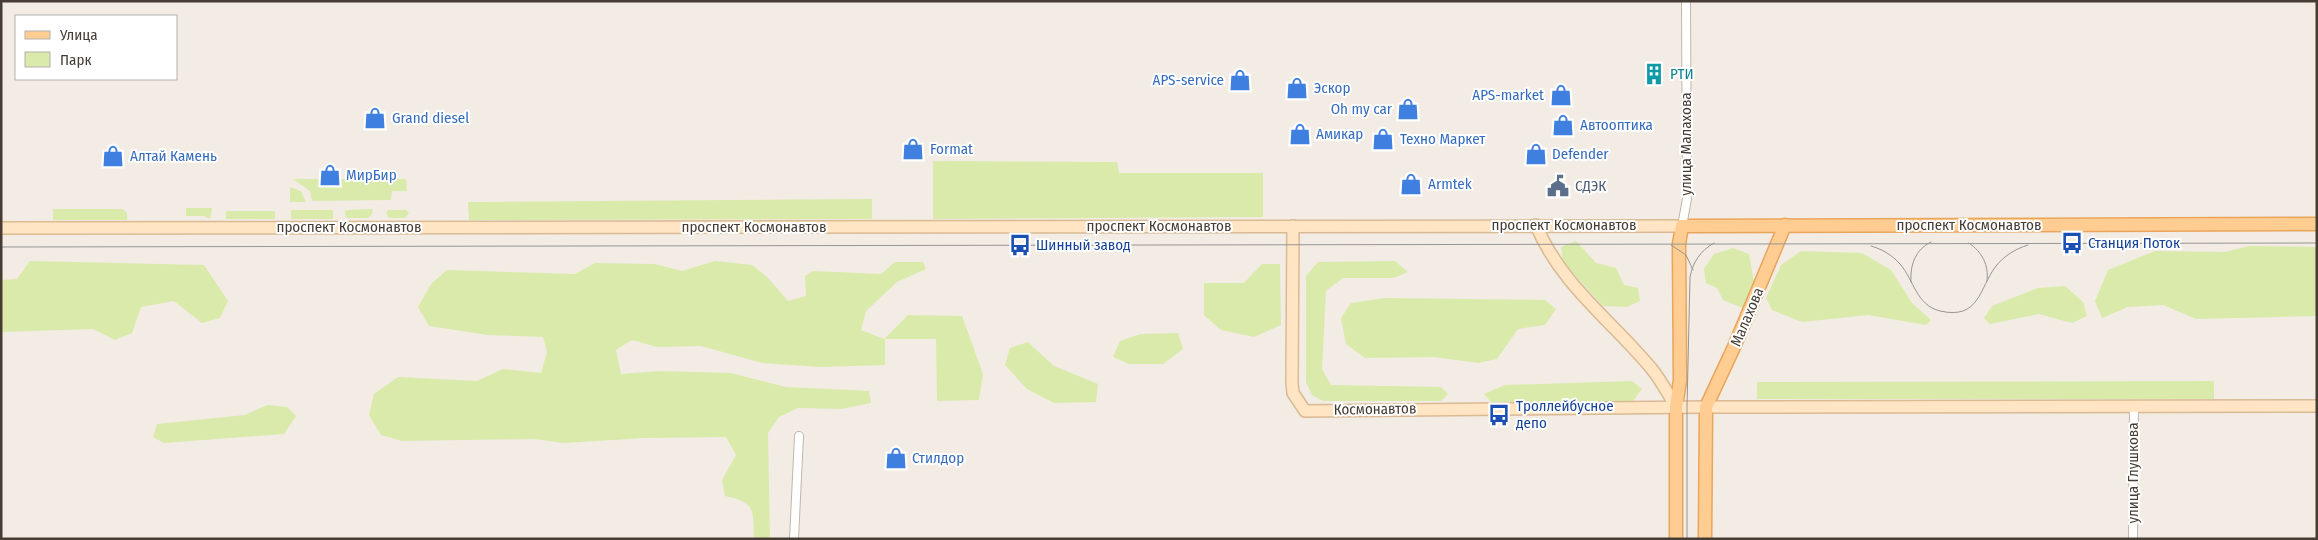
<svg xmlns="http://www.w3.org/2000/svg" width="2318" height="540" viewBox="0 0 2318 540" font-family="'Fira Sans Condensed',sans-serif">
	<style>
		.green { fill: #d9eaab }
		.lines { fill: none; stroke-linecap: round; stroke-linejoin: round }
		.street-casing { stroke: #c2b5aa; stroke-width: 10 }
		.secondary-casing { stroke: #d9ba94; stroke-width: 14 }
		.primary-casing { stroke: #eaa55c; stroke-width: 15 }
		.street { stroke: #fff; stroke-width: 8 }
		.secondary { stroke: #ffe5c3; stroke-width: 11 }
		.primary { stroke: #ffcc92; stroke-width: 12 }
		.tram { stroke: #959595; stroke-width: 1 }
		.labels { text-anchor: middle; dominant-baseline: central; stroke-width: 4; stroke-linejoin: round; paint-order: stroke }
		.culture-label { font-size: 15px; fill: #0d838f; stroke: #fff; text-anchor: start }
		.shop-label { font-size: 15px; fill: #366cbe; stroke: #fff; text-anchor: start }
		.street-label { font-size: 15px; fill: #463c34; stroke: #fff }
		.service-label { font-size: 15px; fill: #4e5e75; stroke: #fff; text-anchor: start }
		.transit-label { font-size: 15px; fill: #164399; stroke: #fff; text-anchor: start }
	</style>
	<rect width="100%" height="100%" fill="#f3ece4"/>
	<g class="green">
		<path d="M933,161L1117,162L1119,173H1263V217L933,219Z"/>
		<path d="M293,179H406L407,191H392L391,200L312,201L310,191Z"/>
		<path d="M290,187L301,191L306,202H290Z"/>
		<path d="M872,199V219L469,220L468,202Z"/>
		<path d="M186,208H212L210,219L204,216H186Z"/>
		<path d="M53,209H122L127,213V220H53Z"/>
		<path d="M373,209L372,214L368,218H346L345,210Z"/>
		<rect x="291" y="210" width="42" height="9"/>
		<path d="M388,210H406L409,213L405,218H389L386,213Z"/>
		<rect x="226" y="211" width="49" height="8"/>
		<path d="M1576,241L1596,263L1616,268L1624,285L1638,288L1640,301L1627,307L1603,306L1563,262L1561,247Z"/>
		<path d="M2249,246L2317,247V316L2196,319L2163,305L2128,307L2102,318L2095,301L2108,270L2155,251L2225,252Z"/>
		<path d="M1733,248L1749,254L1754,282L1743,308L1723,300L1717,288L1706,283L1704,269L1714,254Z"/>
		<path d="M1801,251L1862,253L1891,270L1912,303L1931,320L1926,325L1868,315L1802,322L1772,310L1766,298L1781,265Z"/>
		<path d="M30,261L204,265L228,301L220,318L202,323L174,301L141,307L132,333L115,340L93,329L1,332V280L17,279Z"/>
		<path d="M715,261L752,265L767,277L788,301L806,296L805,276L813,271L881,274L895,262H923L926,269L897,282L866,311L861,330L884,339L908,315L962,316L983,374L979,400L937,401L936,339H885V365L821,367L762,363L701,346L657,347L632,340L616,350L621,374L659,371L731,373L786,387L869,391L871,403L841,409L798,408L779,417L768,433L770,539H754C753,510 756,502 725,496L722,480L736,455L726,437L645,438L564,443L534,439L402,441L381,435L369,415L374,394L398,377L477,381L503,369L541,373L547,352L543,337L488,335L429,326L418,307L431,284L447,270L575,274L595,263L655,264L682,271Z"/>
		<path d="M1395,261L1408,272L1393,278H1343L1326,291L1322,369L1331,385L1441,387L1448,394L1441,401H1323L1312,395L1306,382V276L1318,262Z"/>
		<path d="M1262,264H1280L1281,325L1254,337L1221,330L1204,315V283H1244Z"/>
		<path d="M2065,286L2083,302L2087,316L2072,323L2039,314L1990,324L1984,318L1992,306L2038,288Z"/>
		<path d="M1385,298L1545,300L1556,309L1545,325L1518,329L1497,359L1478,363L1434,357L1365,358L1346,344L1341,318L1351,303Z"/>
		<path d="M1178,333L1183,349L1163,364H1129L1113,357L1120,341L1141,334Z"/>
		<path d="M1028,342L1054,366L1098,384L1096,402L1054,403L1027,389L1005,365L1010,348Z"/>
		<path d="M1632,381L1642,389L1633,401L1491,402L1484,394L1505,385Z"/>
		<path d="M2214,381V399H1757V382Z"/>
		<path d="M267,405L287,407L296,416L284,434L164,443L153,437L157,424L245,415Z"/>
	</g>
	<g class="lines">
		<g class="street-casing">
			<g id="street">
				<path d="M1682,226L1687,199L1686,1"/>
				<path d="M794,539L799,436"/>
				<path d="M2133,539L2134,407"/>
			</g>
		</g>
		<g class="secondary-casing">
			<g id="secondary">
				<path d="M1536,225C1561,285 1611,320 1651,368C1661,380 1668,394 1676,407"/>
				<path d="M1293,226L1292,383L1293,393L1305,411L1706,407L2317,406"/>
				<path d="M1,228L1682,226"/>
			</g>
		</g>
		<g class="primary-casing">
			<g id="primary">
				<path d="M1676,539V407L1680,380L1679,244L1682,226L2317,224"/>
				<path d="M1705,539L1706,407L1734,347L1785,225"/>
			</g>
		</g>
		<use href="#street" class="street"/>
		<use href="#secondary" class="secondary"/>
		<use href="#primary" class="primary"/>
		<g class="tram">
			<path d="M1969,243C1982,252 1989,265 1987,281"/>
			<path d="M1671,245L1686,255L1693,270"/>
			<path d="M1871,246C1882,249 1892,255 1900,264C1914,280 1916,305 1940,311C1980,320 1979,288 1996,266C2004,256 2015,249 2028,245"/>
			<path d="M1,247L2317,243"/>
			<path d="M1911,282C1910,265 1915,250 1931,242"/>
			<path d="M1687,539V407L1690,277C1693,262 1700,251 1714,243"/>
		</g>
	</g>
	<defs>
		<g id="building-bare" transform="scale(1.725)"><path d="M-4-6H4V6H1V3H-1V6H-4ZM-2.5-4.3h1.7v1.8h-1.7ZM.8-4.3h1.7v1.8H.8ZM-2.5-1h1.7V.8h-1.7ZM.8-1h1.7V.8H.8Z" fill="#0f9aa8" stroke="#fff" stroke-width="2.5" paint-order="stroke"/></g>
		<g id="shop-bare" transform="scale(1.725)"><path d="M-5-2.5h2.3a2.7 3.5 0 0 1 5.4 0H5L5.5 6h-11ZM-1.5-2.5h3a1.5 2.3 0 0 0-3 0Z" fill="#3f7fe0" stroke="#fff" stroke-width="2.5" paint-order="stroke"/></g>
		<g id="civic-bare" transform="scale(1.725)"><path d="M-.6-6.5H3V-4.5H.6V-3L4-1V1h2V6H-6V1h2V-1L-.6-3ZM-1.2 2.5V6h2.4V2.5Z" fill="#5c6f8a" stroke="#fff" stroke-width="2.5" paint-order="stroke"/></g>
		<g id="bus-bare" transform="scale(1.725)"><path d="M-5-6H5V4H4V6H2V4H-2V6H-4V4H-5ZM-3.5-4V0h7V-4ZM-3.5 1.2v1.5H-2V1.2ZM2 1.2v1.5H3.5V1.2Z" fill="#1a4fb4" stroke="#fff" stroke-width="2.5" paint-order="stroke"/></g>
	</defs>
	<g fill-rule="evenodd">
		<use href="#building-bare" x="1654" y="74"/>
		<use href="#shop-bare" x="1240" y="80"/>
		<use href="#shop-bare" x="1297" y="88"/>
		<use href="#shop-bare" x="1561" y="95"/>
		<use href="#shop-bare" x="1408" y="109"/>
		<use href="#shop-bare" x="375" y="118"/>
		<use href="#shop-bare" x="1563" y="125"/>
		<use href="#shop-bare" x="1300" y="134"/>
		<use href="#shop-bare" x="1383" y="139"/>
		<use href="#shop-bare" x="913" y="149"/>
		<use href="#shop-bare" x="1536" y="154"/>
		<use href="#shop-bare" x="113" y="156"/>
		<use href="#shop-bare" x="330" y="175"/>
		<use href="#shop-bare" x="1411" y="184"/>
		<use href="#civic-bare" x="1558" y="186"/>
		<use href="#bus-bare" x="2072" y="243"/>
		<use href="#bus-bare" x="1020" y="245"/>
		<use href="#bus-bare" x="1499" y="415"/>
		<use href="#shop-bare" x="896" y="458"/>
	</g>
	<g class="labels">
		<g class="culture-label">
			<text x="1670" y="74">РТИ</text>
		</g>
		<g class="shop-label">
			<text x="1224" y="80" text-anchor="end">APS-service</text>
			<text x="1314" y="88">Эскор</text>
			<text x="1544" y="95" text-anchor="end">АPS-market</text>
			<text x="1392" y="109" text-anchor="end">Oh my car</text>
			<text x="392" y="118">Grand diesel</text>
			<text x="1580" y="125">Автооптика</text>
			<text x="1316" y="134">Амикар</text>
			<text x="1400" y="139">Техно Маркет</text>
			<text x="930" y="149">Format</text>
			<text x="1552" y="154">Defender</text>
			<text x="130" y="156">Алтай Камень</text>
			<text x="346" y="175">МирБир</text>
			<text x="1428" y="184">Armtek</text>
			<text x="912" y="458">Стилдор</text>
		</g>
		<g class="street-label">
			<text transform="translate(1686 144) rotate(-90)">улица Малахова</text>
			<text x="1564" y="225">проспект Космонавтов</text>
			<text x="1969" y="225">проспект Космонавтов</text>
			<text x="1159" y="226">проспект Космонавтов</text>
			<text x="349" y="227">проспект Космонавтов</text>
			<text x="754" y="227">проспект Космонавтов</text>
			<text transform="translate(1747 317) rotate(-67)">Малахова</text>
			<text transform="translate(1375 409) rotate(-1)">Космонавтов</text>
			<text transform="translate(2133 473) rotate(-90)">улица Глушкова</text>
		</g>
		<g class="service-label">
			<text x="1575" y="186">СДЭК</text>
		</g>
		<g class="transit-label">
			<text x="2088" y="243">Станция Поток</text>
			<text x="1036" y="245">Шинный завод</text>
			<text x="1516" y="406">Троллейбусное<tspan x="1516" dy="17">депо</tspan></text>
		</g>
	</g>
	<rect width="2318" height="540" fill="none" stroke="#463c34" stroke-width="5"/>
	<rect x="15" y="15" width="162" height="65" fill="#ffffff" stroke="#b5b1ae"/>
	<rect x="25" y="31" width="25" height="8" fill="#ffcc92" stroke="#b5b1ae"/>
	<text x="60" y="40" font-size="15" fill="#463c34">Улица</text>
	<rect x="25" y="52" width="25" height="15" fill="#d9eaab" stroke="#b5b1ae"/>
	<text x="60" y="65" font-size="15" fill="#463c34">Парк</text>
</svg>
